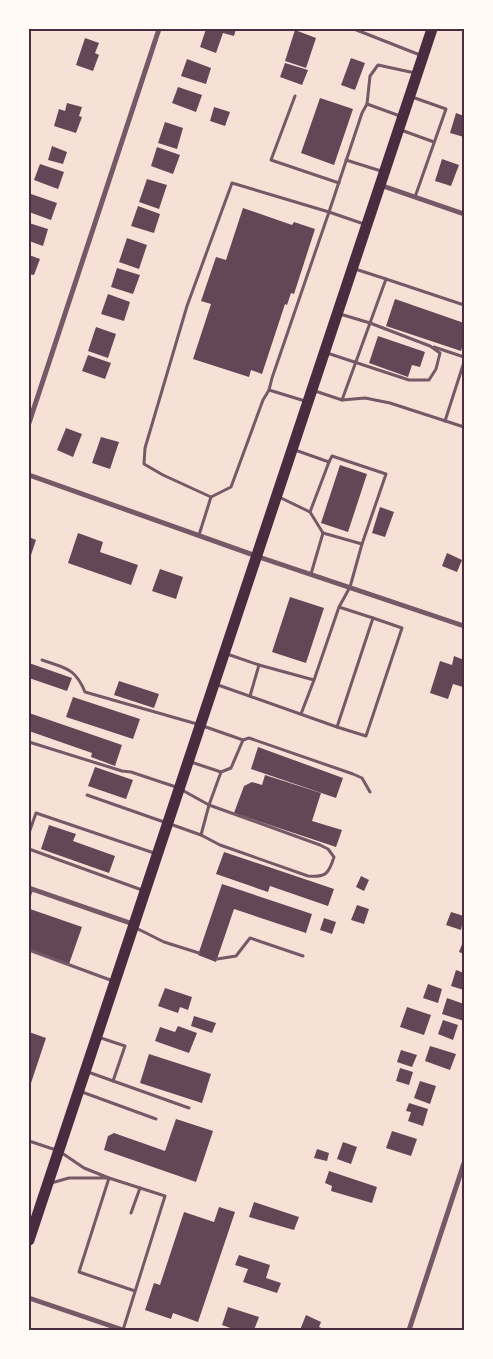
<svg xmlns="http://www.w3.org/2000/svg" width="493" height="1359" viewBox="0 0 493 1359" font-family="Karla,sans-serif">
	<style>
		.building { fill: #644757 }
		.lines { fill: none; stroke-linecap: round; stroke-linejoin: round }
		.service { stroke: #755966; stroke-width: 3 }
		.minor { stroke: #755966; stroke-width: 5 }
		.primary { stroke: #4a2c40; stroke-width: 11 }
		.neatline { fill: none; stroke: #4a2c40; stroke-width: 2 }
	</style>
	<rect width="100%" height="100%" fill="#f7e1d7"/>
	<g class="building">
		<path d="M206,29H236L234,36L223,33L216,53L200,47Z"/>
		<path d="M295,30L316,38L306,68L285,61Z"/>
		<path d="M85,38L99,43L95,53L99,55L93,71L76,65Z"/>
		<path d="M351,58L365,63L355,90L341,85Z"/>
		<path d="M187,59L211,68L206,84L181,76Z"/>
		<path d="M285,63L308,70L302,85L280,77Z"/>
		<path d="M178,87L202,95L196,112L172,103Z"/>
		<path d="M320,98L353,109L334,165L301,153Z"/>
		<path d="M67,103L82,107L79,116L82,117L76,133L54,126L59,109L65,111Z"/>
		<path d="M214,107L230,112L225,126L210,121Z"/>
		<path d="M456,113L464,116V137L450,133Z"/>
		<path d="M165,122L183,128L177,149L158,143Z"/>
		<path d="M52,146L67,152L63,164L48,160Z"/>
		<path d="M157,147L180,155L173,174L151,166Z"/>
		<path d="M442,159L459,165L451,186L435,181Z"/>
		<path d="M40,164L64,172L58,189L34,180Z"/>
		<path d="M147,179L167,185L159,209L139,202Z"/>
		<path d="M31,194L57,203L51,220L29,212V200Z"/>
		<path d="M138,206L160,214L154,233L131,226Z"/>
		<path d="M243,208L292,225L294,222L315,229L294,294L291,293L287,305L285,304L262,374L251,370L249,377L193,359L211,304L201,301L216,257L226,260Z"/>
		<path d="M29,223L48,229L43,246L29,241Z"/>
		<path d="M127,238L147,245L139,269L119,262Z"/>
		<path d="M29,255L40,259L34,275L29,274Z"/>
		<path d="M117,268L140,275L133,294L111,287Z"/>
		<path d="M108,294L130,302L124,321L101,314Z"/>
		<path d="M395,299L464,323V341L461,351L386,326Z"/>
		<path d="M96,327L116,334L108,358L88,351Z"/>
		<path d="M378,336L425,352L420,367L412,365L408,377L369,363Z"/>
		<path d="M88,355L111,363L105,379L82,371Z"/>
		<path d="M66,428L82,434L73,457L57,450Z"/>
		<path d="M101,437L119,442L110,469L92,463Z"/>
		<path d="M340,465L367,474L348,532L321,523Z"/>
		<path d="M380,507L394,512L385,537L372,533Z"/>
		<path d="M78,533L103,542L100,552L138,565L131,585L68,563Z"/>
		<path d="M29,537L36,540L31,555H29Z"/>
		<path d="M447,553L462,560L457,572L442,566Z"/>
		<path d="M160,569L183,577L176,599L152,591Z"/>
		<path d="M290,597L324,608L306,663L272,652Z"/>
		<path d="M454,656L464,660L463,687L453,684L448,699L430,693L440,661L452,665Z"/>
		<path d="M29,663L72,678L67,691L29,678Z"/>
		<path d="M119,681L159,694L154,708L114,695Z"/>
		<path d="M73,697L140,719L133,739L66,717Z"/>
		<path d="M29,713L122,745L115,766L91,757L92,753L29,731Z"/>
		<path d="M258,747L343,778L336,798L251,769Z"/>
		<path d="M95,767L133,780L126,799L88,786Z"/>
		<path d="M265,775L321,793L312,821L342,830L336,847L234,813L244,786L252,782L262,785Z"/>
		<path d="M49,825L76,834L73,841L115,856L109,873L41,849Z"/>
		<path d="M224,852L334,889L328,906L270,886L268,892L216,874Z"/>
		<path d="M361,876L369,880L364,891L356,887Z"/>
		<path d="M222,884L312,914L306,933L234,909L216,962L198,955Z"/>
		<path d="M357,905L369,909L364,924L351,920Z"/>
		<path d="M30,909L82,927L69,964L29,950Z"/>
		<path d="M451,912L464,916L461,930L446,925Z"/>
		<path d="M324,918L336,922L332,934L320,930Z"/>
		<path d="M464,939V954L459,952Z"/>
		<path d="M456,970L464,973V990L451,986Z"/>
		<path d="M428,984L442,989L438,1003L423,998Z"/>
		<path d="M165,988L192,997L188,1010L180,1007L178,1013L158,1006Z"/>
		<path d="M447,998L464,1004V1021L442,1014Z"/>
		<path d="M407,1007L431,1015L424,1035L400,1027Z"/>
		<path d="M194,1016L216,1023L212,1033L191,1026Z"/>
		<path d="M443,1020L458,1025L453,1040L438,1034Z"/>
		<path d="M178,1026L197,1033L189,1053L155,1041L160,1027L175,1032Z"/>
		<path d="M29,1032L46,1038L29,1089Z"/>
		<path d="M430,1046L456,1054L450,1070L425,1061Z"/>
		<path d="M401,1050L417,1055L412,1067L397,1062Z"/>
		<path d="M149,1054L211,1074L202,1103L140,1083Z"/>
		<path d="M400,1068L413,1072L409,1085L396,1081Z"/>
		<path d="M420,1081L436,1086L430,1104L414,1098Z"/>
		<path d="M409,1103L428,1109L423,1126L408,1121L411,1112L406,1111Z"/>
		<path d="M176,1119L213,1131L196,1182L104,1150L108,1136L114,1133L165,1151Z"/>
		<path d="M392,1131L417,1139L411,1156L386,1148Z"/>
		<path d="M343,1142L357,1147L351,1164L337,1159Z"/>
		<path d="M317,1149L329,1153L327,1161L314,1158Z"/>
		<path d="M329,1171L377,1187L372,1203L331,1191L332,1186L325,1183Z"/>
		<path d="M254,1202L299,1217L294,1230L249,1217Z"/>
		<path d="M219,1207L235,1212L198,1322L173,1313L171,1319L145,1310L154,1283L160,1285L184,1212L214,1222Z"/>
		<path d="M239,1255L270,1265L266,1278L281,1283L277,1293L243,1282L248,1269L235,1265Z"/>
		<path d="M228,1307L259,1317L254,1330H236L222,1325Z"/>
		<path d="M306,1315L321,1322L319,1327L327,1330H300Z"/>
	</g>
	<g class="lines">
		<g class="service">
			<path d="M354,29L420,55"/>
			<path d="M295,96L271,160L339,183"/>
			<path d="M412,97L446,109L415,197"/>
			<path d="M367,104L400,116"/>
			<path d="M401,130L434,142"/>
			<path d="M346,160L381,171"/>
			<path d="M364,224L329,212L362,113L367,104L370,76L378,65L415,73"/>
			<path d="M386,279L464,305"/>
			<path d="M434,347L464,357"/>
			<path d="M327,353L409,380H429L436,369L440,353L430,346L370,323L340,314"/>
			<path d="M315,391L342,400L386,279L355,269"/>
			<path d="M342,400L365,398L390,403L464,427"/>
			<path d="M445,421L464,362"/>
			<path d="M295,450L329,462L310,512"/>
			<path d="M329,462L332,456L386,474L362,544"/>
			<path d="M211,497L231,487L263,400L269,390L305,401"/>
			<path d="M279,497L310,512L323,533L311,574"/>
			<path d="M199,535L211,497L163,475L144,464L145,448L187,306L232,183L329,212L272,378L269,390"/>
			<path d="M227,654L259,665"/>
			<path d="M42,660C64,668 75,667 85,692L197,724"/>
			<path d="M218,685L337,727L373,618L339,607L350,587L362,544L323,533"/>
			<path d="M250,696L259,665L314,680L339,607"/>
			<path d="M301,714L314,680"/>
			<path d="M337,727L366,736L402,628L373,618"/>
			<path d="M243,740L249,738L353,774L362,778L370,792"/>
			<path d="M29,742L122,771L131,772L176,787"/>
			<path d="M191,762L221,772"/>
			<path d="M87,795L164,822"/>
			<path d="M170,824L201,835L220,845L308,876C326,878 329,873 334,857L328,849L320,845L209,805L182,790"/>
			<path d="M29,833L36,813L154,853"/>
			<path d="M201,835L209,805L221,772L231,768L243,740L203,726"/>
			<path d="M29,849L142,890"/>
			<path d="M29,897L32,889"/>
			<path d="M136,928L164,942L199,953"/>
			<path d="M29,950L113,981"/>
			<path d="M217,959L236,956L250,938L303,956"/>
			<path d="M98,1037L125,1046L113,1081"/>
			<path d="M88,1072L189,1108"/>
			<path d="M82,1092L156,1119"/>
			<path d="M29,1141L59,1151L84,1168L109,1178H69L51,1183"/>
			<path d="M131,1213L140,1188"/>
			<path d="M123,1330L165,1196L109,1178L79,1272L135,1291"/>
		</g>
		<g class="minor">
			<path d="M380,185L464,214"/>
			<path d="M29,423L159,29"/>
			<path d="M29,475L256,556L464,626"/>
			<path d="M29,888L133,924"/>
			<path d="M29,1298L123,1330"/>
			<path d="M409,1330L464,1163"/>
		</g>
		<path class="primary" d="M29,1240L432,29"/>
	</g>
	<rect width="493" height="1359" fill="none" stroke="#fffaf5" stroke-width="60"/>
	<rect x="30" y="30" width="433" height="1299" class="neatline"/>
</svg>
